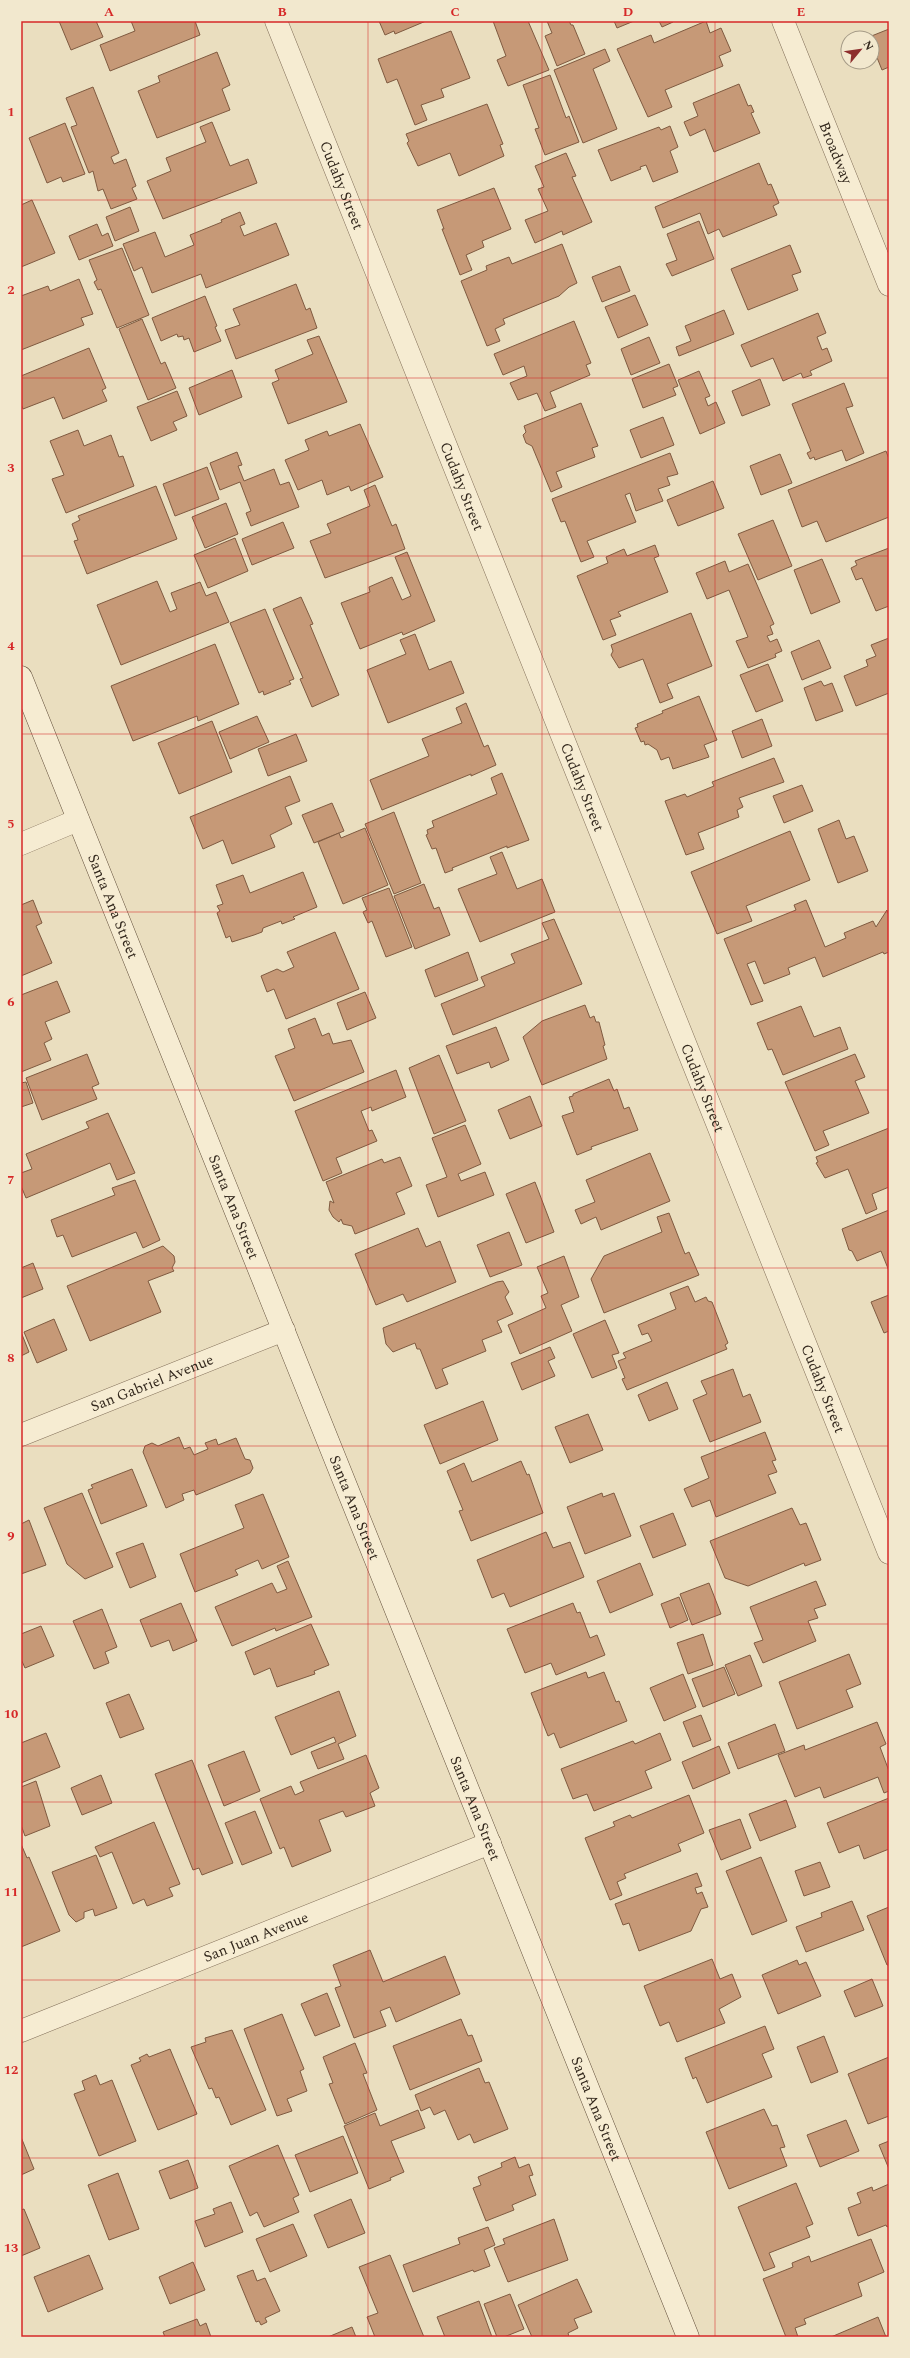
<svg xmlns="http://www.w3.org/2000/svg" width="910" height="2358" viewBox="0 0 910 2358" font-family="Spectral,serif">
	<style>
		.building { fill: #c69977; stroke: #7f5a40 }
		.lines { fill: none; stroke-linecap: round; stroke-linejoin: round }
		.street-casing { stroke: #826f59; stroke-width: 23 }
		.secondary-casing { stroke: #63503c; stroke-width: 23 }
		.street { stroke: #f6ecd2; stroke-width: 22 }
		.secondary { stroke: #f6ecd2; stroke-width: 22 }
		.grid { fill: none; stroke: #d62828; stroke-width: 1; stroke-opacity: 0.55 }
		.labels { text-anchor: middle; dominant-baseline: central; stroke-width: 3.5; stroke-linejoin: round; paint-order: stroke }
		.street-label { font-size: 15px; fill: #32271c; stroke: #f2e8ce }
		.neatline { fill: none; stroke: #d62828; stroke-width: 1.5 }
		.grid-label { font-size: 13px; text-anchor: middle; font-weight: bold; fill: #d62828 }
	</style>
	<rect width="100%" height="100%" fill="#eadebf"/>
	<g class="building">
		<path d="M59,21H96L103,37L71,50Z"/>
		<path d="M131,21H195L200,35L110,71L100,45L135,31Z"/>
		<path d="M379,21H426L395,34L394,31L385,35Z"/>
		<path d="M493,21H528L549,70L508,86L497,60L506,56Z"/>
		<path d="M547,21H569L571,25H573L585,54L557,66L545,36L552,33Z"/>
		<path d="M614,21H634L617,28Z"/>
		<path d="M659,21H672L673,22L662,27Z"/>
		<path d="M706,21L710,33L721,28L731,51L719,56L723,66L665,90L672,107L648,117L617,49L651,35L654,43Z"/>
		<path d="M889,29V67L882,70L872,45V38L869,37Z"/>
		<path d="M451,31L470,78L441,89L444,97L421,105L427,120L415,125L397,79L387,83L378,59Z"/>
		<path d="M605,49L610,61L593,69L617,129L583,143L554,70Z"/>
		<path d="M217,52L230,85L222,89L230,110L157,138L138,91L160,82L158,76Z"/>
		<path d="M550,75L566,118L569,116L579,142L545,155L535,129L539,128L523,85Z"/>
		<path d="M739,84L748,106L751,105L754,112L751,113L760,133L714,152L705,129L690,136L684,122L698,116L693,103Z"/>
		<path d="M93,87L119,153L111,157L114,164L126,159L136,186L132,188L137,199L111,209L103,189L98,191L93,171L89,173L71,127L77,125L66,98Z"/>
		<path d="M487,104L503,144L500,145L504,156L459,176L450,153L418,166L407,143L409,141L406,134Z"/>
		<path d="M212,122L230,166L248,159L257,183L163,219L147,181L171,171L166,158L206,142L200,127Z"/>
		<path d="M65,123L85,174L63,182L61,177L47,183L29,138Z"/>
		<path d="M670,126L678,147L670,151L678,172L653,182L646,165L640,167L641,169L611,181L598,150L659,127L661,130Z"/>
		<path d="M566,153L576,176L572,177L592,222L563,235L562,231L535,243L525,220L548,211L538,189L544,187L535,166Z"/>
		<path d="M759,163L768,185L771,184L779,203L773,206L777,215L723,237L719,229L708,234L700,213L663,228L655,207Z"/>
		<path d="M494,188L511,229L482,241L484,247L466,255L472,270L460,275L442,229H444L437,210Z"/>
		<path d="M32,200L55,253L21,267V205Z"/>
		<path d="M130,207L139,231L115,241L106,217Z"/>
		<path d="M240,212L245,224L240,226L244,236L276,223L289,255L206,288L201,274L152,293L142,267L134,271L123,244L155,232L165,257L194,245L190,235L222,222L221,220Z"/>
		<path d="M699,221L714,259L672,276L666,264L677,260L667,234Z"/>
		<path d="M97,224L102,236L108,233L113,246L79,260L69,236Z"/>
		<path d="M562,244L577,283L569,287L559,296L503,319L505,324L495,329L500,341L487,346L461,281L487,270L486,266L509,257L512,264Z"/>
		<path d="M790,245L801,272L792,275L798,290L748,310L731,269Z"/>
		<path d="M122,248L149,315L117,328L101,289L98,290L94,282L97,280L89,260Z"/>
		<path d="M620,266L630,291L602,302L592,277Z"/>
		<path d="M79,279L93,314L81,318L84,325L21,350V296L48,286L50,291Z"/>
		<path d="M296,284L306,310L310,308L317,328L236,359L225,330L240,325L233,309Z"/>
		<path d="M635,295L648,325L618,338L605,307Z"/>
		<path d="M205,296L217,326L215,327L221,341L194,352L189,338L184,340L183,336L178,337L177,334L161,341L152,318Z"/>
		<path d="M724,310L734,334L679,356L676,347L691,341L685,326Z"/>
		<path d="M818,313L826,333L817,337L822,350L827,348L832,361L810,371L812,375L803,378L801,373L783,381L773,358L751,367L741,345Z"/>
		<path d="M142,319L161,364L165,362L176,388L148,400L119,329Z"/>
		<path d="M574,321L591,363L586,365L590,375L550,392L556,407L545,411L537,393L518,400L510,383L527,376L524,366L503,375L494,354Z"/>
		<path d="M319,336L347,402L288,424L272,383L279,380L275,370L313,354L307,340Z"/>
		<path d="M649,337L660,363L631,375L621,349Z"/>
		<path d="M89,348L106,388L102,390L107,401L63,419L54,397L23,409L21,404V376Z"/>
		<path d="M669,364L678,386L673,388L676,395L643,408L632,379Z"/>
		<path d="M232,370L242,397L199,415L189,388Z"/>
		<path d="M699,371L710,396L705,398L708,406L716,402L725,423L700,434L678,380Z"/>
		<path d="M760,379L770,405L742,416L732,391Z"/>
		<path d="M844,383L853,406L846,408L864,453L846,461L842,450L815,460L814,457L810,459L807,453L811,451L792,404Z"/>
		<path d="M177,391L187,416L173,422L177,430L151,441L137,407Z"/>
		<path d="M581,403L598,446L592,448L595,457L556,472L562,487L551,492L532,446L526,443L523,435L526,432L524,426Z"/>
		<path d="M663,417L674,445L641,458L630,430Z"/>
		<path d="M360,424L383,477L351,491L349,486L327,495L322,480L298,490L285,460L309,450L305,440L327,431L329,436Z"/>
		<path d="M78,430L84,446L111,435L119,457L123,456L134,486L66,513L52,479L64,475L50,441Z"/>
		<path d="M886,451L889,459V517L826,542L817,521L802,527L788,490Z"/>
		<path d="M237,452L242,465L238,466L244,481L274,469L280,485L289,482L299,507L251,526L246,513L251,511L240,482L220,490L210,463Z"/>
		<path d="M670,453L678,474L667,477L670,485L658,489L663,501L636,511L630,493L625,495L636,522L587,541L594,557L581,562L565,521L561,522L552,499Z"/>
		<path d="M780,454L792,483L761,495L750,466Z"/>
		<path d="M207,467L219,499L175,516L163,484Z"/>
		<path d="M713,481L724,508L678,526L667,500Z"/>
		<path d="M375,485L392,526L396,524L405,549L325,578L310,541L331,533L327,524L370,506L364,490Z"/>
		<path d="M156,486L177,539L87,574L74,541L78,540L72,524L80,520L78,516Z"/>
		<path d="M226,503L238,534L205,548L192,517Z"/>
		<path d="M773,520L792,566L758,580L738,534Z"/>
		<path d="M283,522L294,548L252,565L242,539Z"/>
		<path d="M235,538L248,571L208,588L194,555Z"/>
		<path d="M655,545L659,556L654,558L668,592L618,612L621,616L610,620L616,635L603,640L577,576L608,563L606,557L624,549L627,556Z"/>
		<path d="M889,548V606L876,611L862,578L856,580L851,568L857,565L855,561Z"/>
		<path d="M407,552L435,621L403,635L402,632L360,649L341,603L370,592L369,587L392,577L402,600L411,596L395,557Z"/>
		<path d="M822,559L840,602L811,614L794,570Z"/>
		<path d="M725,561L729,572L748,564L774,624L770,626L773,634L767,636L770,642L777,639L782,651L775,654L776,657L748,668L736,641L748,637L729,590L707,599L696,573Z"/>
		<path d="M157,581L170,612L177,609L171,593L200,582L206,596L216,592L229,622L121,665L97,605Z"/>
		<path d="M301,597L313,624L310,625L339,695L312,707L300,679L303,678L273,609Z"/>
		<path d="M265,609L294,679L289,681L291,684L264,695L263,691L259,693L230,623Z"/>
		<path d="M691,613L712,666L667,684L673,698L660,703L643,659L619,668L611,655L613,651L611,645Z"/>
		<path d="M415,634L429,670L451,661L464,693L388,723L367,670L406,654L400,640Z"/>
		<path d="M889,638V693L856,706L844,676L868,666L866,660L876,656L871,645Z"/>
		<path d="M819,640L831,668L802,680L791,652Z"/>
		<path d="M215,644L239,704L198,721L197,716L133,741L111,686Z"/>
		<path d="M768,664L783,701L756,712L740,675Z"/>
		<path d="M821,681L824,686L832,683L843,711L816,721L804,688Z"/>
		<path d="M699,696L717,740L704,745L709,757L673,769L669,757L661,760L657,750L648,744L645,745L644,741L641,742L635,728L638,727L637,724L663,713L662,711Z"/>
		<path d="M466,703L484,747L488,745L496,765L471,776V774L382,810L370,780L429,756L422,739L462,723L456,708Z"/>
		<path d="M257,716L269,742L230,759L219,732Z"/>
		<path d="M762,719L772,746L742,758L732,731Z"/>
		<path d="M212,721L232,772L179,794L158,743Z"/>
		<path d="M296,734L307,761L268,776L258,749Z"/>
		<path d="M774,758L784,782L739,798L743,807L737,810L739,817L698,833L704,849L686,855L665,801L685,794L687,797L714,786L712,782Z"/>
		<path d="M502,773L529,840L507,848V846L452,868L453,870L445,873L436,848L432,849L426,835L428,834L427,830L434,827L432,821L497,794L491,778Z"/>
		<path d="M290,776L300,801L285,807L292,824L270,835L275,847L232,864L223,840L203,849L190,817Z"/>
		<path d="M802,785L813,811L784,823L773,796Z"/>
		<path d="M332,803L344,831L314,843L302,815Z"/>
		<path d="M394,812L421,883L394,894L365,824Z"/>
		<path d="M839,820L846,839L854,836L868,871L838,883L818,829Z"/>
		<path d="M365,828L388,885L343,904L318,842L339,833L341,838Z"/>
		<path d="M790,831L810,880L746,906L752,921L717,934L691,872Z"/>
		<path d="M502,852L517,889L542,879L555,912L480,942L458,889L497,874L490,857Z"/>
		<path d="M303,872L317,907L293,917L295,919L282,924L281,921L263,928L262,932L254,935L232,942L230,936L226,938L217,913L220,911L217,906L223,904L216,885L243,875L250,893Z"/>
		<path d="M424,884L434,909L439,907L450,935L415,949L394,896Z"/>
		<path d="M389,888L412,947L386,957L372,921L368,923L363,912L367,910L362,898Z"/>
		<path d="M33,900L42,923L36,926L52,963L21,976V905Z"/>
		<path d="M806,900L825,947L846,938L844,933L873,921L876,927L887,910L889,916V952L884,954L883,952L823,977L815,957L788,968L790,974L764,984L755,961L747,964L763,1001L751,1005L724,939L796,910L794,905Z"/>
		<path d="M554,919L582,984L453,1035L441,1004L485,986L481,977L515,963L511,954L549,939L542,923Z"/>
		<path d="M335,932L359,989L286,1019L274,989L267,992L261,976L277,969L283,972L294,967L287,952Z"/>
		<path d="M468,952L478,980L435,997L425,970Z"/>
		<path d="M57,981L70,1012L45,1022L52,1039L44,1043L51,1060L21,1072V995Z"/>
		<path d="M365,992L376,1018L347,1030L337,1003Z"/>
		<path d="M585,1005L590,1018L594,1016L596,1022H599L605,1045L603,1046L607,1059L542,1085L523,1037L542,1021Z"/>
		<path d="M801,1006L814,1037L840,1027L848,1049L783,1075L772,1049L768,1050L757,1023Z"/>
		<path d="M315,1018L322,1036L329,1033L333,1044L351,1040L364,1072L294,1101L275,1056L295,1048L288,1029Z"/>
		<path d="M496,1027L509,1060L491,1068L489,1062L457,1074L446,1046Z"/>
		<path d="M87,1054L99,1084L92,1087L97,1099L42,1120L26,1078Z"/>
		<path d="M855,1054L865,1077L855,1081L869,1113L823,1131L829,1145L815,1151L785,1082Z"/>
		<path d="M439,1055L466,1121L434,1134L409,1068Z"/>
		<path d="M396,1070L406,1097L372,1111L371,1107L361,1111L369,1131L372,1130L377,1141L336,1158L342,1173L323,1181L295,1111Z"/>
		<path d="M609,1079L614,1091L617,1089L624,1109L629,1107L638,1130L591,1147L592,1149L577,1155L562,1116L574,1112L569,1097L573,1096V1094Z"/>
		<path d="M26,1082L33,1103L21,1107V1083Z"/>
		<path d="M530,1096L542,1126L510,1139L498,1110Z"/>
		<path d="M108,1113L135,1173L117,1180L110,1163L26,1198L21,1186V1173L32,1169L26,1154L89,1128L86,1122Z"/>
		<path d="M465,1125L481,1164L458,1174L461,1181L485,1172L494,1195L438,1217L426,1185L447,1177L432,1138Z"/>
		<path d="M889,1128V1187L872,1194L877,1209L866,1214L848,1169L825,1178L816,1163L818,1162L816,1157Z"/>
		<path d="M650,1153L670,1201L601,1230L596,1217L581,1224L575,1210L595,1202L586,1180Z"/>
		<path d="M400,1157L412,1186L396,1193L405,1214L355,1234L352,1226L343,1224L341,1219L339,1222L333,1217L329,1210L330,1201L334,1203L326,1182L382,1159L384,1163Z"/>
		<path d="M135,1180L160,1240L143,1248L136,1232L72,1257L63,1235L57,1237L51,1220L115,1195L112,1188Z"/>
		<path d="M535,1182L554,1232L526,1243L506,1194Z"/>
		<path d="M889,1210V1271L881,1251L857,1261L852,1251L849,1250L842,1229Z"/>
		<path d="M669,1213L685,1254L689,1252L699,1275L604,1313L591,1279L604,1256L662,1232L657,1217Z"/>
		<path d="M418,1228L426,1247L440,1241L456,1282L407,1302L403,1294L376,1305L355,1254Z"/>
		<path d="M509,1232L522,1265L490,1277L477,1245Z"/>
		<path d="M163,1246L174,1256L175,1262L172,1268L174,1271L148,1281L161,1312L90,1341L67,1286Z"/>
		<path d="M564,1256L579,1297L561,1305L572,1331L520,1354L508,1325L546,1308L541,1296L548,1293L537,1267Z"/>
		<path d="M33,1263L43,1289L21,1298V1268Z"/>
		<path d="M503,1281L509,1292L505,1297L513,1314L497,1321L502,1332L482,1340L486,1351L442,1369L448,1384L436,1389L420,1349H417L415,1343L393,1352L386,1344L383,1328L497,1282Z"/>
		<path d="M688,1286L695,1302L706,1297L708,1301L712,1302L728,1343L725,1345L727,1349L627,1390L622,1379L625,1378L618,1361L626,1358L623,1353L652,1341L648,1333L642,1335L638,1325L676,1309L670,1293Z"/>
		<path d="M889,1295V1331L884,1333L871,1302Z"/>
		<path d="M54,1319L67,1350L37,1363L24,1332Z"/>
		<path d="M605,1320L619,1353L612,1355L617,1368L592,1378L573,1334Z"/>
		<path d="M21,1332L29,1352L21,1356Z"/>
		<path d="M550,1347L555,1358L548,1361L555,1376L522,1390L511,1363Z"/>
		<path d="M733,1369L743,1397L750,1394L761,1422L710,1442L693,1400L707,1394L701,1381Z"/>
		<path d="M667,1382L678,1409L649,1421L638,1395Z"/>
		<path d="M483,1401L498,1440L440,1464L424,1425Z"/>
		<path d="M588,1414L603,1450L570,1463L555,1427Z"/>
		<path d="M765,1432L776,1460L772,1461L777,1472L768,1475L776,1493L716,1517L710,1500L692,1507L684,1489L709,1478L701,1457Z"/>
		<path d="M179,1437L184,1449L190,1447L194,1455L208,1449L205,1443L216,1439L218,1445L236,1438L245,1459L250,1460L253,1468L250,1473L196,1495L194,1490L182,1494L184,1500L166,1508L143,1452L145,1446L152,1443L158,1446Z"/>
		<path d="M521,1461L527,1475L529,1474L543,1513L471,1541L459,1511L463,1510L447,1471L464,1463L472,1482Z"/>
		<path d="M132,1469L147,1506L101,1524L88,1490L93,1488L91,1485Z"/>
		<path d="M82,1493L113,1567L85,1579L67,1564L44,1508Z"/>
		<path d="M602,1493L603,1497L614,1493L631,1536L585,1554L567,1507Z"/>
		<path d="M263,1494L289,1557L262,1569L258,1560L235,1570L238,1575L195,1592L180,1554L244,1528L235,1505Z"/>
		<path d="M792,1508L800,1525L806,1523L821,1560L805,1566L804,1563L748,1586L725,1578L710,1541Z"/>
		<path d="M673,1513L686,1545L653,1558L640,1526Z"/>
		<path d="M29,1520L46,1565L21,1574V1524Z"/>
		<path d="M546,1532L553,1548L570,1542L584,1577L510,1607L504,1593L492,1598L477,1560Z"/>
		<path d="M143,1543L156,1577L130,1588L116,1553Z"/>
		<path d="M288,1561L312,1617L276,1631L275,1628L232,1646L215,1607L272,1583L277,1593L287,1589L277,1566Z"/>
		<path d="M640,1563L653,1595L610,1613L597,1581Z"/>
		<path d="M816,1581L826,1605L814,1609L818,1618L808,1621L816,1641L763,1663L754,1643L763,1640L750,1607Z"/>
		<path d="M709,1583L721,1614L692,1625L680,1594Z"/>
		<path d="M679,1597L688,1620L670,1628L661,1604Z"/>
		<path d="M181,1603L197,1641L173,1651L169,1640L151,1647L140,1620Z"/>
		<path d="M573,1603L577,1613L580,1612L590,1638L597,1635L605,1655L556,1675L551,1663L525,1673L507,1629Z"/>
		<path d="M102,1609L117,1647L105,1652L109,1663L94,1669L73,1621Z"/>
		<path d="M311,1624L329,1665L314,1671L315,1674L277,1687L270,1668L254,1675L245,1652Z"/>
		<path d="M41,1626L54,1656L25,1668L21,1659V1634Z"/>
		<path d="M703,1634L713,1665L688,1674L677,1643Z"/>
		<path d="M849,1654L861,1684L846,1690L853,1707L797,1729L779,1682Z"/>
		<path d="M750,1655L762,1686L738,1696L725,1665Z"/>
		<path d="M724,1667L735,1694L703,1707L692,1679Z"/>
		<path d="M586,1672L588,1678L604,1672L616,1702L619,1701L627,1721L560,1748L554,1733L548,1736L531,1693Z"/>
		<path d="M683,1674L696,1707L664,1721L650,1688Z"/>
		<path d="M339,1691L356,1736L338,1744L344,1759L318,1769L311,1752L336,1742L334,1737L291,1755L275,1717Z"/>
		<path d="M129,1694L144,1729L120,1738L106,1703Z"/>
		<path d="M701,1715L711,1740L693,1747L683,1722Z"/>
		<path d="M877,1722L886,1744L880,1747L889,1771V1791L884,1793L878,1777L824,1798L820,1787L795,1797L778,1755L804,1745L805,1750Z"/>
		<path d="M775,1724L785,1751L738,1769L728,1743Z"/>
		<path d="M46,1733L60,1767L21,1783V1743Z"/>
		<path d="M660,1733L671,1760L645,1771L652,1788L594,1811L587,1794L573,1799L561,1769L633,1741L635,1744Z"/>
		<path d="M719,1746L730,1773L693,1789L682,1762Z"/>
		<path d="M244,1751L260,1791L224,1806L208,1765Z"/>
		<path d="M366,1755L379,1788L370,1793L375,1806L346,1817L343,1811L319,1820L331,1851L292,1867L284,1847L280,1849L260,1799L291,1786L295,1795L304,1791L300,1782Z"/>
		<path d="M192,1760L233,1863L202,1875L199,1868L193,1870L155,1774Z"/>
		<path d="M101,1775L112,1803L82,1815L71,1788Z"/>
		<path d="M36,1781L50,1826L25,1836L21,1825V1787Z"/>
		<path d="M689,1795L704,1833L678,1844L681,1851L624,1874L626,1878L617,1882L622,1895L610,1900L585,1838L615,1826L613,1822L630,1815L632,1818Z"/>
		<path d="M889,1798V1849L864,1859L859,1845L839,1853L827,1823Z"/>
		<path d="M786,1800L796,1827L760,1841L749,1814Z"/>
		<path d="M255,1811L272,1853L242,1865L225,1823Z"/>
		<path d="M740,1819L751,1848L721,1860L709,1830Z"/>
		<path d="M154,1822L180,1884L169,1888L173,1896L147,1906L144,1899L133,1904L112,1852L100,1857L95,1847Z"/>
		<path d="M21,1844L27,1858L29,1857L60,1931L21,1947Z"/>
		<path d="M96,1855L117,1908L95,1916L93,1909L84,1912V1918L76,1922L69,1915L52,1872Z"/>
		<path d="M761,1857L787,1921L752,1935L726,1871Z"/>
		<path d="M820,1862L830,1887L804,1896L795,1871Z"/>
		<path d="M697,1873L702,1886L695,1888L697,1894L702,1892L708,1907L701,1909L691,1931L639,1951L629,1923L623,1925L615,1904Z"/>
		<path d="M852,1901L864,1930L806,1952L796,1927L822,1917L821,1913Z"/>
		<path d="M889,1907V1965H887L867,1916Z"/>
		<path d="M370,1950L383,1982L445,1956L460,1994L396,2022L390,2007L380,2011L386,2026L354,2038L335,1988L341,1986L333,1965Z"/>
		<path d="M712,1959L720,1979L732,1974L741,1997L719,2009L725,2023L677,2042L669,2022L660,2026L644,1986Z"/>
		<path d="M797,1960L799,1965L806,1962L821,1996L778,2014L762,1975Z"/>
		<path d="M872,1979L883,2006L855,2017L844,1991Z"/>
		<path d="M327,1993L340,2026L315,2036L301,2004Z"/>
		<path d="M282,2014L304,2069L300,2071L307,2091L287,2099L292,2111L277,2116L244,2029Z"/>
		<path d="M461,2019L468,2036L472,2035L482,2061L410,2090L393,2046Z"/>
		<path d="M765,2026L774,2049L762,2054L772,2077L707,2103L696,2077L693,2079L685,2058Z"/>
		<path d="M232,2030L266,2110L231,2125L219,2097L216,2098L212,2088L209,2089L191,2047L206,2042L205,2038Z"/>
		<path d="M824,2036L838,2072L811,2083L797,2047Z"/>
		<path d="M355,2043L367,2073L363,2074L377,2110L345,2124L329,2084L333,2083L323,2057Z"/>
		<path d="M170,2049L197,2114L158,2130L131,2065L141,2061L139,2058L147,2054L149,2057Z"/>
		<path d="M889,2057V2116L868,2124L848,2074Z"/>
		<path d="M479,2068L485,2083L489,2082L508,2129L474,2143L470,2134L458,2140L445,2110L434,2115L430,2107L421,2111L415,2095Z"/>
		<path d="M96,2075L100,2085L112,2080L136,2141L99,2156L74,2094L85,2090L82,2081Z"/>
		<path d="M764,2109L772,2126L777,2125L785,2147L780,2148L787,2166L729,2189L706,2132Z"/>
		<path d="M418,2110L425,2128L391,2141L404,2172L390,2178L391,2180L369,2189L344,2126L375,2113L380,2126Z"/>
		<path d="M846,2120L859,2151L820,2167L807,2135Z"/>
		<path d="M343,2136L358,2173L310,2192L295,2155Z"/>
		<path d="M21,2137L34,2169L21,2175Z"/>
		<path d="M889,2141V2169L879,2145Z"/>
		<path d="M278,2145L299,2195L293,2198L299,2212L264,2227L257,2212L250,2216L229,2166Z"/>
		<path d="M515,2157L519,2168L529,2164L533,2175L529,2176L536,2195L512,2205L514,2210L486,2221L473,2188L481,2185L478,2177L502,2167L501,2163Z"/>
		<path d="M188,2160L198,2188L170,2199L159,2171Z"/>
		<path d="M118,2173L139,2229L109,2240L88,2185Z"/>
		<path d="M796,2183L813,2224L806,2227L810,2237L769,2253L775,2267L764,2271L738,2207Z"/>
		<path d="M889,2184V2226L887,2227L886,2225L858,2236L848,2208L861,2203L857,2193L872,2187L873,2191Z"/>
		<path d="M351,2199L365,2233L328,2248L314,2215Z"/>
		<path d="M231,2202L243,2232L205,2247L195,2221L215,2214L213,2209Z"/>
		<path d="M24,2209L40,2248L21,2256V2210Z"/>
		<path d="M554,2219L568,2260L508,2282L494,2248L505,2244L503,2239Z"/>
		<path d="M293,2224L307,2256L270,2272L256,2239Z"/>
		<path d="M488,2227L495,2245L484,2250L490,2266L474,2272L473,2270L413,2292L403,2265L460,2244L458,2238Z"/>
		<path d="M871,2239L884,2272L858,2283L862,2296L804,2319L806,2324L795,2328L798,2337H786L763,2279L793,2267L792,2263L809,2256L811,2262Z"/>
		<path d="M89,2255L103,2289L48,2312L34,2277Z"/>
		<path d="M390,2255L424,2337H375L367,2317L378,2313L359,2267Z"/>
		<path d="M193,2262L205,2290L170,2304L159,2277Z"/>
		<path d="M253,2270L257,2281L265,2278L280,2311L265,2318L267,2322L261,2325L259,2321L256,2322L237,2276Z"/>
		<path d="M577,2279L592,2312L574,2319L578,2328L568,2333L569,2337H532L518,2305Z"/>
		<path d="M510,2294L524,2329L504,2337H497L484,2304Z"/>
		<path d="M479,2301L492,2337H445L437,2317Z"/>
		<path d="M878,2317L886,2337H831Z"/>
		<path d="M197,2319L200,2326L206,2323L211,2337H165L163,2332Z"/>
		<path d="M352,2327L356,2337H328Z"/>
	</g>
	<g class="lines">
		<g class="street-casing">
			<g id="street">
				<path id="s1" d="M276,21L889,1553"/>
				<path id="s2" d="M783,21L889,285"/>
				<path d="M21,844L78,820"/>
				<path id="s3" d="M21,1435L284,1330"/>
				<path id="s4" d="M21,2031L490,1843"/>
			</g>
		</g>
		<g class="secondary-casing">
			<g id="secondary">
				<path id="s5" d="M21,677L688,2337"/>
			</g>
		</g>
		<use href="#street" class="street"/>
		<use href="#secondary" class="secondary"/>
	</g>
	<path class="grid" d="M195,21V2337M368,21V2337M542,21V2337M715,21V2337M21,200H889M21,378H889M21,556H889M21,734H889M21,912H889M21,1090H889M21,1268H889M21,1446H889M21,1624H889M21,1802H889M21,1980H889M21,2158H889"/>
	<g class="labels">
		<g class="street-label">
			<text stroke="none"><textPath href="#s2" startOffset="142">Broadway</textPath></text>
			<text stroke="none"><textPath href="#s1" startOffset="177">Cudahy Street</textPath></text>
			<text stroke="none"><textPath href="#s1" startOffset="501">Cudahy Street</textPath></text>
			<text stroke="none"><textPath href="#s1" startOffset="825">Cudahy Street</textPath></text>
			<text stroke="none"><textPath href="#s5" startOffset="247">Santa Ana Street</textPath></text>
			<text stroke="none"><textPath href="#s1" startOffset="1149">Cudahy Street</textPath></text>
			<text stroke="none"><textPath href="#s5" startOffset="571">Santa Ana Street</textPath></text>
			<text stroke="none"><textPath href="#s3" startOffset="141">San Gabriel Avenue</textPath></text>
			<text stroke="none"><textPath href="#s1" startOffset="1473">Cudahy Street</textPath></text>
			<text stroke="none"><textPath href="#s5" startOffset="895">Santa Ana Street</textPath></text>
			<text stroke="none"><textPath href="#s5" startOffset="1219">Santa Ana Street</textPath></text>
			<text stroke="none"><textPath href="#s4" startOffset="253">San Juan Avenue</textPath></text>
			<text stroke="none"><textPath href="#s5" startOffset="1543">Santa Ana Street</textPath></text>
		</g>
	</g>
	<rect width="910" height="2358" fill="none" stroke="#f2e8ce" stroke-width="44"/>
	<g transform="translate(860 50) rotate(61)"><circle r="19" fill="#f2e8ce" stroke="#a59b87"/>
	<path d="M0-3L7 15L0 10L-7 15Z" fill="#8d2e2d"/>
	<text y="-6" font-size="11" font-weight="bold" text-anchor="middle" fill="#32271c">N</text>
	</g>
	<rect x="22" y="22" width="866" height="2314" class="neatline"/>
	<g class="grid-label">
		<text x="109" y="16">A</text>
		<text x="282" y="16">B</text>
		<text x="455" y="16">C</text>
		<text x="628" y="16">D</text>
		<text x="801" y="16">E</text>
		<text x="11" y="116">1</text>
		<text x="11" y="294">2</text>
		<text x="11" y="472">3</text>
		<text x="11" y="650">4</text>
		<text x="11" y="828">5</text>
		<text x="11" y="1006">6</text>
		<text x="11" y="1184">7</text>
		<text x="11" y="1362">8</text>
		<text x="11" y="1540">9</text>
		<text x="11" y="1718">10</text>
		<text x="11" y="1896">11</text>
		<text x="11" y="2074">12</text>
		<text x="11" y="2252">13</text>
	</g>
</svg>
